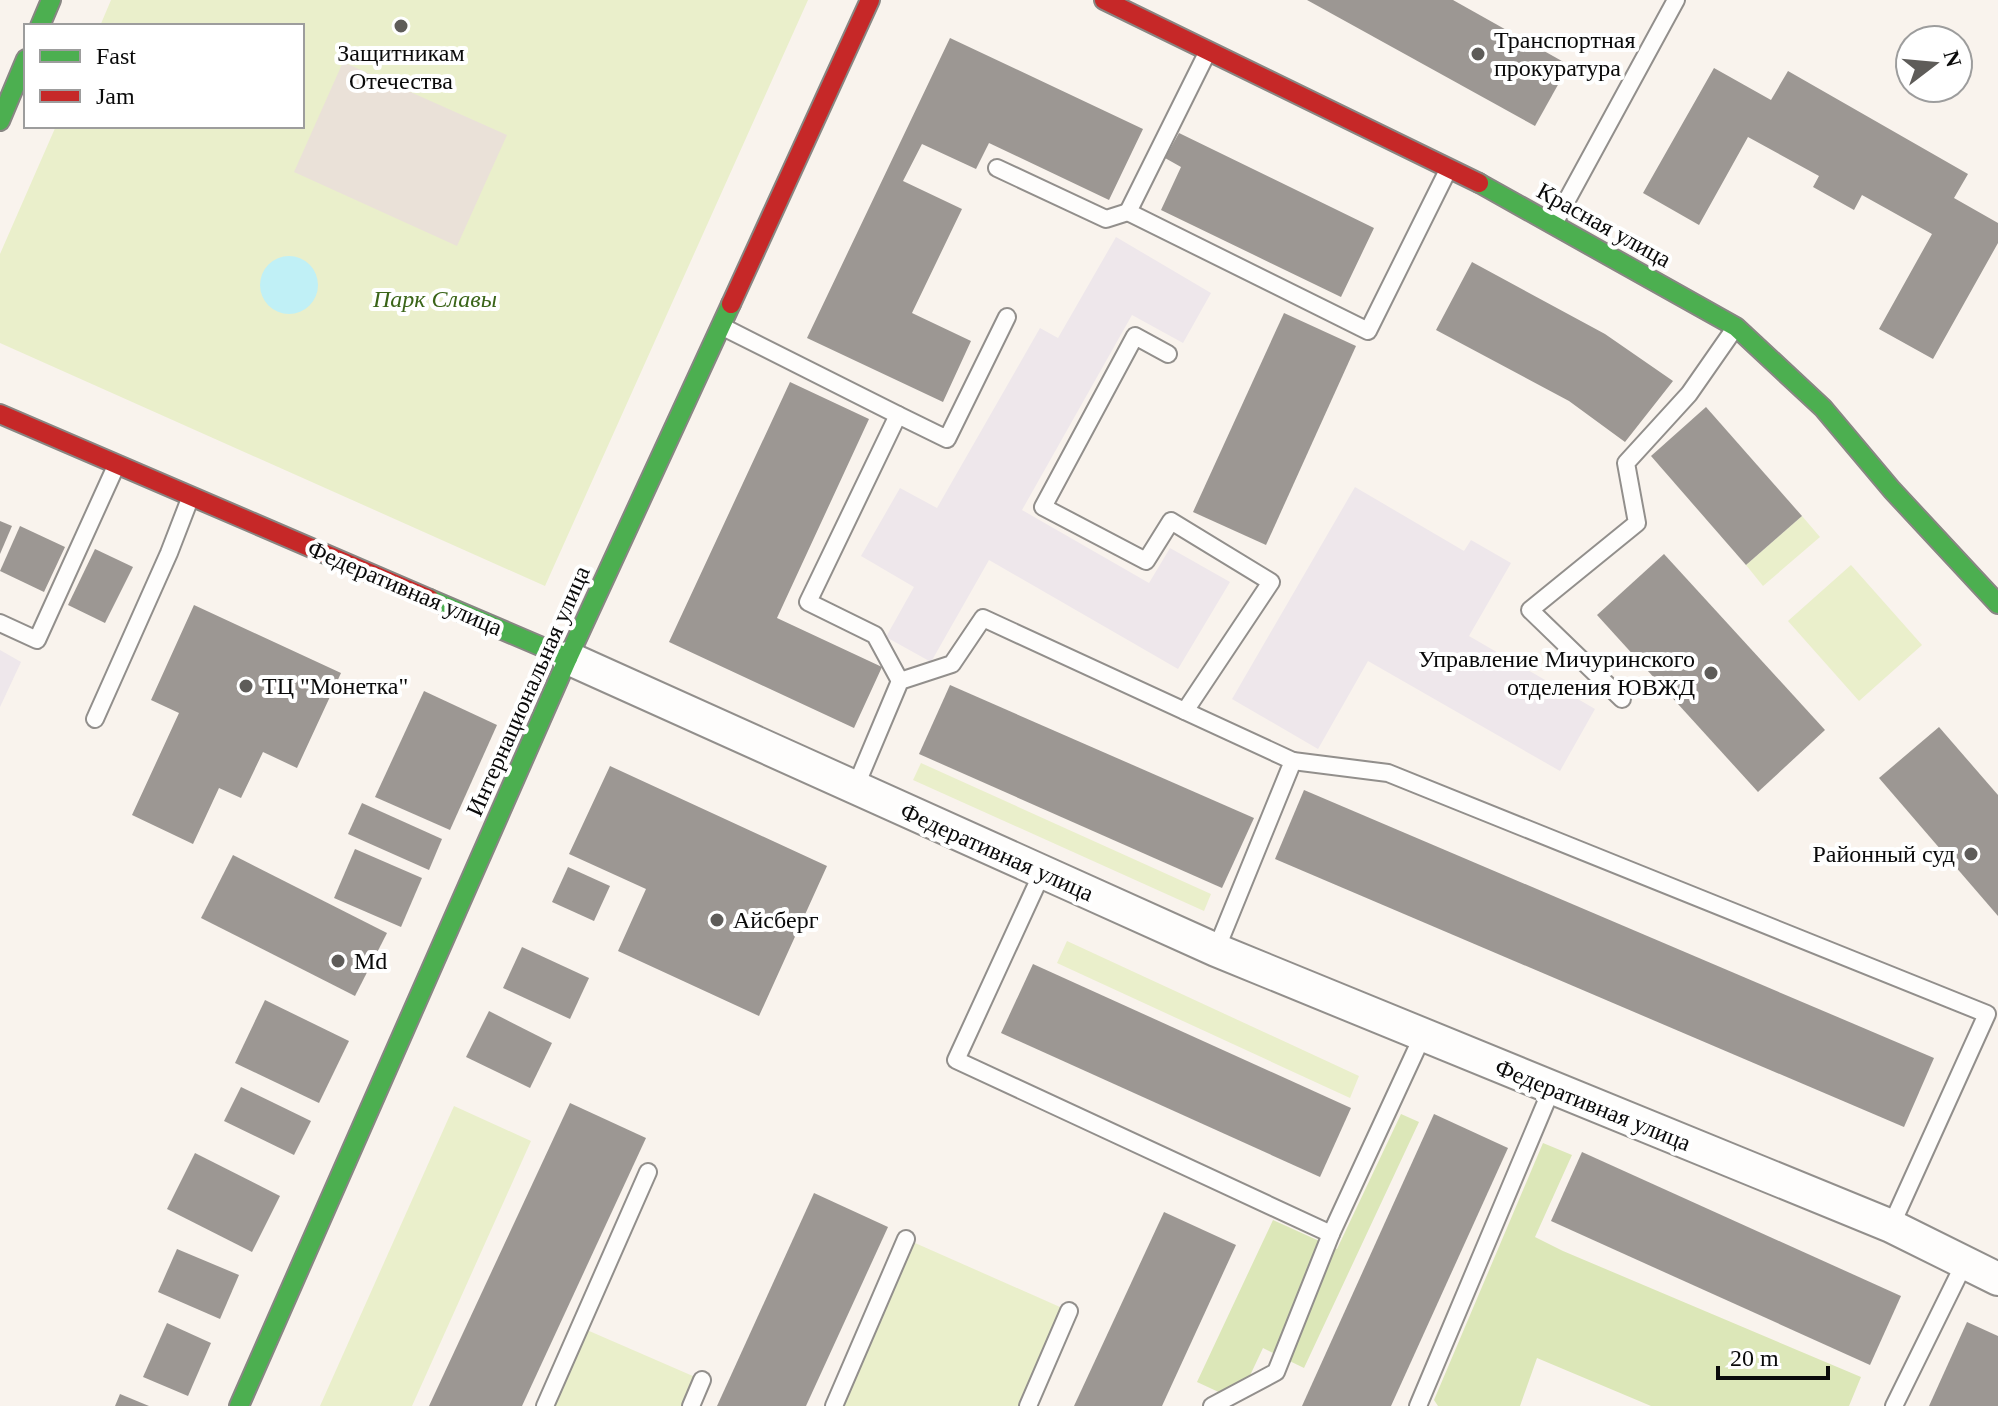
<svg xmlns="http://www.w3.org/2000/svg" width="1998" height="1406" viewBox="0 0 1998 1406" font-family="'Times New Roman',serif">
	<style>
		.industrial { fill: #eee7eb }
		.green { fill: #eaefcb }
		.forest { fill: #dce7b8 }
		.plaza { fill: #eae1d8 }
		.water { fill: #c0f0f6 }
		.building { fill: #9c9793 }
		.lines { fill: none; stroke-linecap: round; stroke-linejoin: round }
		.lane-casing { stroke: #928f8c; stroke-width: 20 }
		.street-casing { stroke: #928f8c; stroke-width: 36 }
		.fast-casing { stroke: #888683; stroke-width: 22 }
		.jam-casing { stroke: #888683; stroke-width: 22 }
		.lane { stroke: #fefdfc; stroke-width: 16 }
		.street { stroke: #fefdfc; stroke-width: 32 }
		.fast { stroke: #4caf50; stroke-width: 18 }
		.jam { stroke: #c62828; stroke-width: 18 }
		.poi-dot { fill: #5e5c59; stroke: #fff; stroke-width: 3 }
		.labels { text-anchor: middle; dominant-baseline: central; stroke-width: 8; stroke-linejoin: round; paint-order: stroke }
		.poi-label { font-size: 24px; fill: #0a0a0a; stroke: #fff; text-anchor: start }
		.street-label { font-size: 24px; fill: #0a0a0a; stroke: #fff }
		.park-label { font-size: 24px; font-style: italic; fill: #3a6418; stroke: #fff }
	</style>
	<rect width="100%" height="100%" fill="#f9f3ed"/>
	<g class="industrial">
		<path d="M1116,237L1211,293L1183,343L1132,315L1022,510L1149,583L1170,548L1230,582L1178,669L989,560L931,662L886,637L914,587L861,556L900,488L937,508L1040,328L1058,338Z"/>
		<path d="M1355,487L1464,551L1471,540L1511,563L1469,636L1595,709L1560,771L1368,661L1318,749L1232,699Z"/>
		<path d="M0,650L21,662L0,707Z"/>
	</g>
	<g class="green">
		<path d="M111,0H808L545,586L0,343V254L56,126H302V26H100Z"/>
		<path d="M1802,516L1820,537L1763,586L1746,565Z"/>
		<path d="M1851,565L1922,645L1859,701L1788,621Z"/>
		<path d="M921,763L1211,894L1204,911L913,780Z"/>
		<path d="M1067,941L1359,1076L1350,1098L1057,963Z"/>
		<path d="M454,1106L531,1141L412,1406H320Z"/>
		<path d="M906,1239L1069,1311L1028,1406H834Z"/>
		<path d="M580,1327L702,1380L691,1406H546Z"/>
	</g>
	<g class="forest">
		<path d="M1401,1114L1419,1122L1304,1368L1263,1348L1238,1401L1197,1382L1273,1220L1337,1249Z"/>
		<path d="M1543,1143L1572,1155L1535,1237L1563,1251L1861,1377L1849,1406H1651L1537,1358L1520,1406H1438L1434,1400Z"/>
	</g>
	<path class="plaza" d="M343,62L507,135L457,246L294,172Z"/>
	<circle class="water" cx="289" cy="285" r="29"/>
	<g class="building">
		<path d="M1307,0H1453L1569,65L1535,126Z"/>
		<path d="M950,38L1143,129L1109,200L989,143L976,169L922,144L903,181L962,209L912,313L971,341L943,402L807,338Z"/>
		<path d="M1714,68L1771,100L1788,71L1968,174L1954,198L1998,223V243L1933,359L1879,329L1932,234L1862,195L1854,210L1813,187L1819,176L1748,137L1699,225L1643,193Z"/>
		<path d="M1179,133L1374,228L1341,297L1161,210L1181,167L1165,158Z"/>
		<path d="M1472,262L1605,334L1673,381L1625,442L1569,401L1436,330Z"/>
		<path d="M1284,313L1356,346L1266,545L1193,512Z"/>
		<path d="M790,382L869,419L777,618L882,667L854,728L669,642Z"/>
		<path d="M1706,407L1802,516L1746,565L1651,456Z"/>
		<path d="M0,521L12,526L0,554Z"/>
		<path d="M20,526L65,547L44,592L0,571Z"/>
		<path d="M95,549L133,567L105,623L68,605Z"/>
		<path d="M1664,554L1825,730L1758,792L1597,615Z"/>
		<path d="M194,605L341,673L297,768L263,752L241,798L219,788L193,844L132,815L179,713L151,700Z"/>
		<path d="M950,685L1254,818L1222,888L919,754Z"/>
		<path d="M424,691L497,725L450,830L375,797Z"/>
		<path d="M1939,727L1998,795V916L1879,778Z"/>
		<path d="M610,766L827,866L759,1016L618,951L646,889L569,854Z"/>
		<path d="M1304,790L1934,1058L1904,1127L1275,859Z"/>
		<path d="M362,803L442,839L429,870L348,834Z"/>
		<path d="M355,849L422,878L401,927L334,898Z"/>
		<path d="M233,855L387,933L355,996L201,918Z"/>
		<path d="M568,867L610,886L594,921L552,902Z"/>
		<path d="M522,947L589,978L570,1019L503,988Z"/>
		<path d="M1033,964L1351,1108L1320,1177L1001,1033Z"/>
		<path d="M265,1000L349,1041L319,1103L235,1063Z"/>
		<path d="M489,1011L552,1043L530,1088L466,1057Z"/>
		<path d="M241,1087L311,1121L294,1155L224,1121Z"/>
		<path d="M570,1103L646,1138L522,1406H429Z"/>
		<path d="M1434,1114L1508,1148L1391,1406H1302Z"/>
		<path d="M1582,1152L1901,1296L1870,1365L1551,1221Z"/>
		<path d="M195,1153L280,1196L252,1252L167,1209Z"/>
		<path d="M814,1193L888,1227L806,1406H717Z"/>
		<path d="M1164,1212L1236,1245L1162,1406H1074Z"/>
		<path d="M177,1249L239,1275L220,1319L158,1292Z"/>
		<path d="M1967,1322L1998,1336V1406H1929Z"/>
		<path d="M167,1323L211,1343L188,1396L143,1377Z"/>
		<path d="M120,1394L149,1406H115Z"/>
	</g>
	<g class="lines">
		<g class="lane-casing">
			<g id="lane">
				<path d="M1208,51L1128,212L1368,331L1448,170"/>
				<path d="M997,168L1106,219L1128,212"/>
				<path d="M1555,222L1676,0"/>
				<path d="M723,327L898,415L808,602L875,635L900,681"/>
				<path d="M1168,354L1135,336L1043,507L1146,561L1171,521L1271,582L1185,711"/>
				<path d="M898,415L947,439L1007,317"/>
				<path d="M0,623L37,640L116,466"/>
				<path d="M1622,699L1530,610L1637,523L1626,463L1689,394L1735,328"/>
				<path d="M95,719L169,553L191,496"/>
				<path d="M1293,761L1388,773L1987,1014L1891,1226"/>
				<path d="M855,788L900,681L952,664L983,618L1293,761L1216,950"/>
				<path d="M1042,873L956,1060L1331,1234L1423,1035"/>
				<path d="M545,1406L648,1172"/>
				<path d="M691,1406L702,1380"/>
				<path d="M834,1406L906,1239"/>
				<path d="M1028,1406L1069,1311"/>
				<path d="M1212,1406L1276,1372L1331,1234"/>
				<path d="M1418,1406L1552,1088"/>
				<path d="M1894,1406L1965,1262"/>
			</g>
		</g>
		<g class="street-casing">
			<path id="street" d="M568,658L1216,950L1891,1226L1998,1279"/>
		</g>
		<g class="fast-casing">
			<g id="fast">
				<path d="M40,26L51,0"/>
				<path d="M0,121L26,59"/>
				<path d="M1479,183L1736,327L1823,408L1892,490L1998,604"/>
				<path d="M430,599L568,658L731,304"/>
				<path d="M239,1406L568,658"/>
			</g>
		</g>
		<g class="jam-casing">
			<g id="jam">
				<path d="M1104,0L1479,183"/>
				<path d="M731,304L870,0"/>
				<path d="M0,414L430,599"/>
			</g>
		</g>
		<use href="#lane" class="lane"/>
		<use href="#street" class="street"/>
		<use href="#fast" class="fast"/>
		<use href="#jam" class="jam"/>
	</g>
	<g class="poi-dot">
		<circle cx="401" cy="26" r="8"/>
		<circle cx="1478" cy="54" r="8"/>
		<circle cx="1711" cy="673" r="8"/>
		<circle cx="246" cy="686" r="8"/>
		<circle cx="1971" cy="854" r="8"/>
		<circle cx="717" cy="920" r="8"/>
		<circle cx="338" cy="961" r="8"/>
	</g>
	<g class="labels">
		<g class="poi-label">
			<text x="1494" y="40">Транспортная<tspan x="1494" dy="28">прокуратура</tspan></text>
			<text x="401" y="53" text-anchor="middle">Защитникам<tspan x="401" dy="28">Отечества</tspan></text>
			<text x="1695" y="659" text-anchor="end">Управление Мичуринского<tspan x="1695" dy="28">отделения ЮВЖД</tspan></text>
			<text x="262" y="686">ТЦ "Монетка"</text>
			<text x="1955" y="854" text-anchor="end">Районный суд</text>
			<text x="733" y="920">Айсберг</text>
			<text x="354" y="961">Md</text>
		</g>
		<g class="street-label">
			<text transform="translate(1604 225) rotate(29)">Красная улица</text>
			<text transform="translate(405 588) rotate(23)">Федеративная улица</text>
			<text transform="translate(528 691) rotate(-66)">Интернациональная улица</text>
			<text transform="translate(997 852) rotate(24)">Федеративная улица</text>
			<text transform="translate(1593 1105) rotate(22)">Федеративная улица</text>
		</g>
		<g class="park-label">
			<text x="435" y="299">Парк Славы</text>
		</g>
	</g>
	<rect x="24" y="24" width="280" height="104" fill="#ffffff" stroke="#9d9d9d" stroke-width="2"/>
	<rect x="40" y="50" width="40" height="12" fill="#4caf50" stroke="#9d9d9d" stroke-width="2"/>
	<text x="96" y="64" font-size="24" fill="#0a0a0a">Fast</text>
	<rect x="40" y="90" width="40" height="12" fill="#c62828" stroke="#9d9d9d" stroke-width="2"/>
	<text x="96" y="104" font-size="24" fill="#0a0a0a">Jam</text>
	<g transform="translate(1934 64) rotate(74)"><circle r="38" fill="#ffffff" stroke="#9d9d9d" stroke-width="2"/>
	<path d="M0-6L14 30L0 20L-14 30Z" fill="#5e5c59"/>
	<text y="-12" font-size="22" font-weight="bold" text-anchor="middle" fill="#0a0a0a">N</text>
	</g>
	<path d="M1718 1366v12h110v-12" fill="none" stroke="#0a0a0a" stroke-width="4"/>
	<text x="1730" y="1366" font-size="24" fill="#0a0a0a" stroke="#ffffff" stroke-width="6" paint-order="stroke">20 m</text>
</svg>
